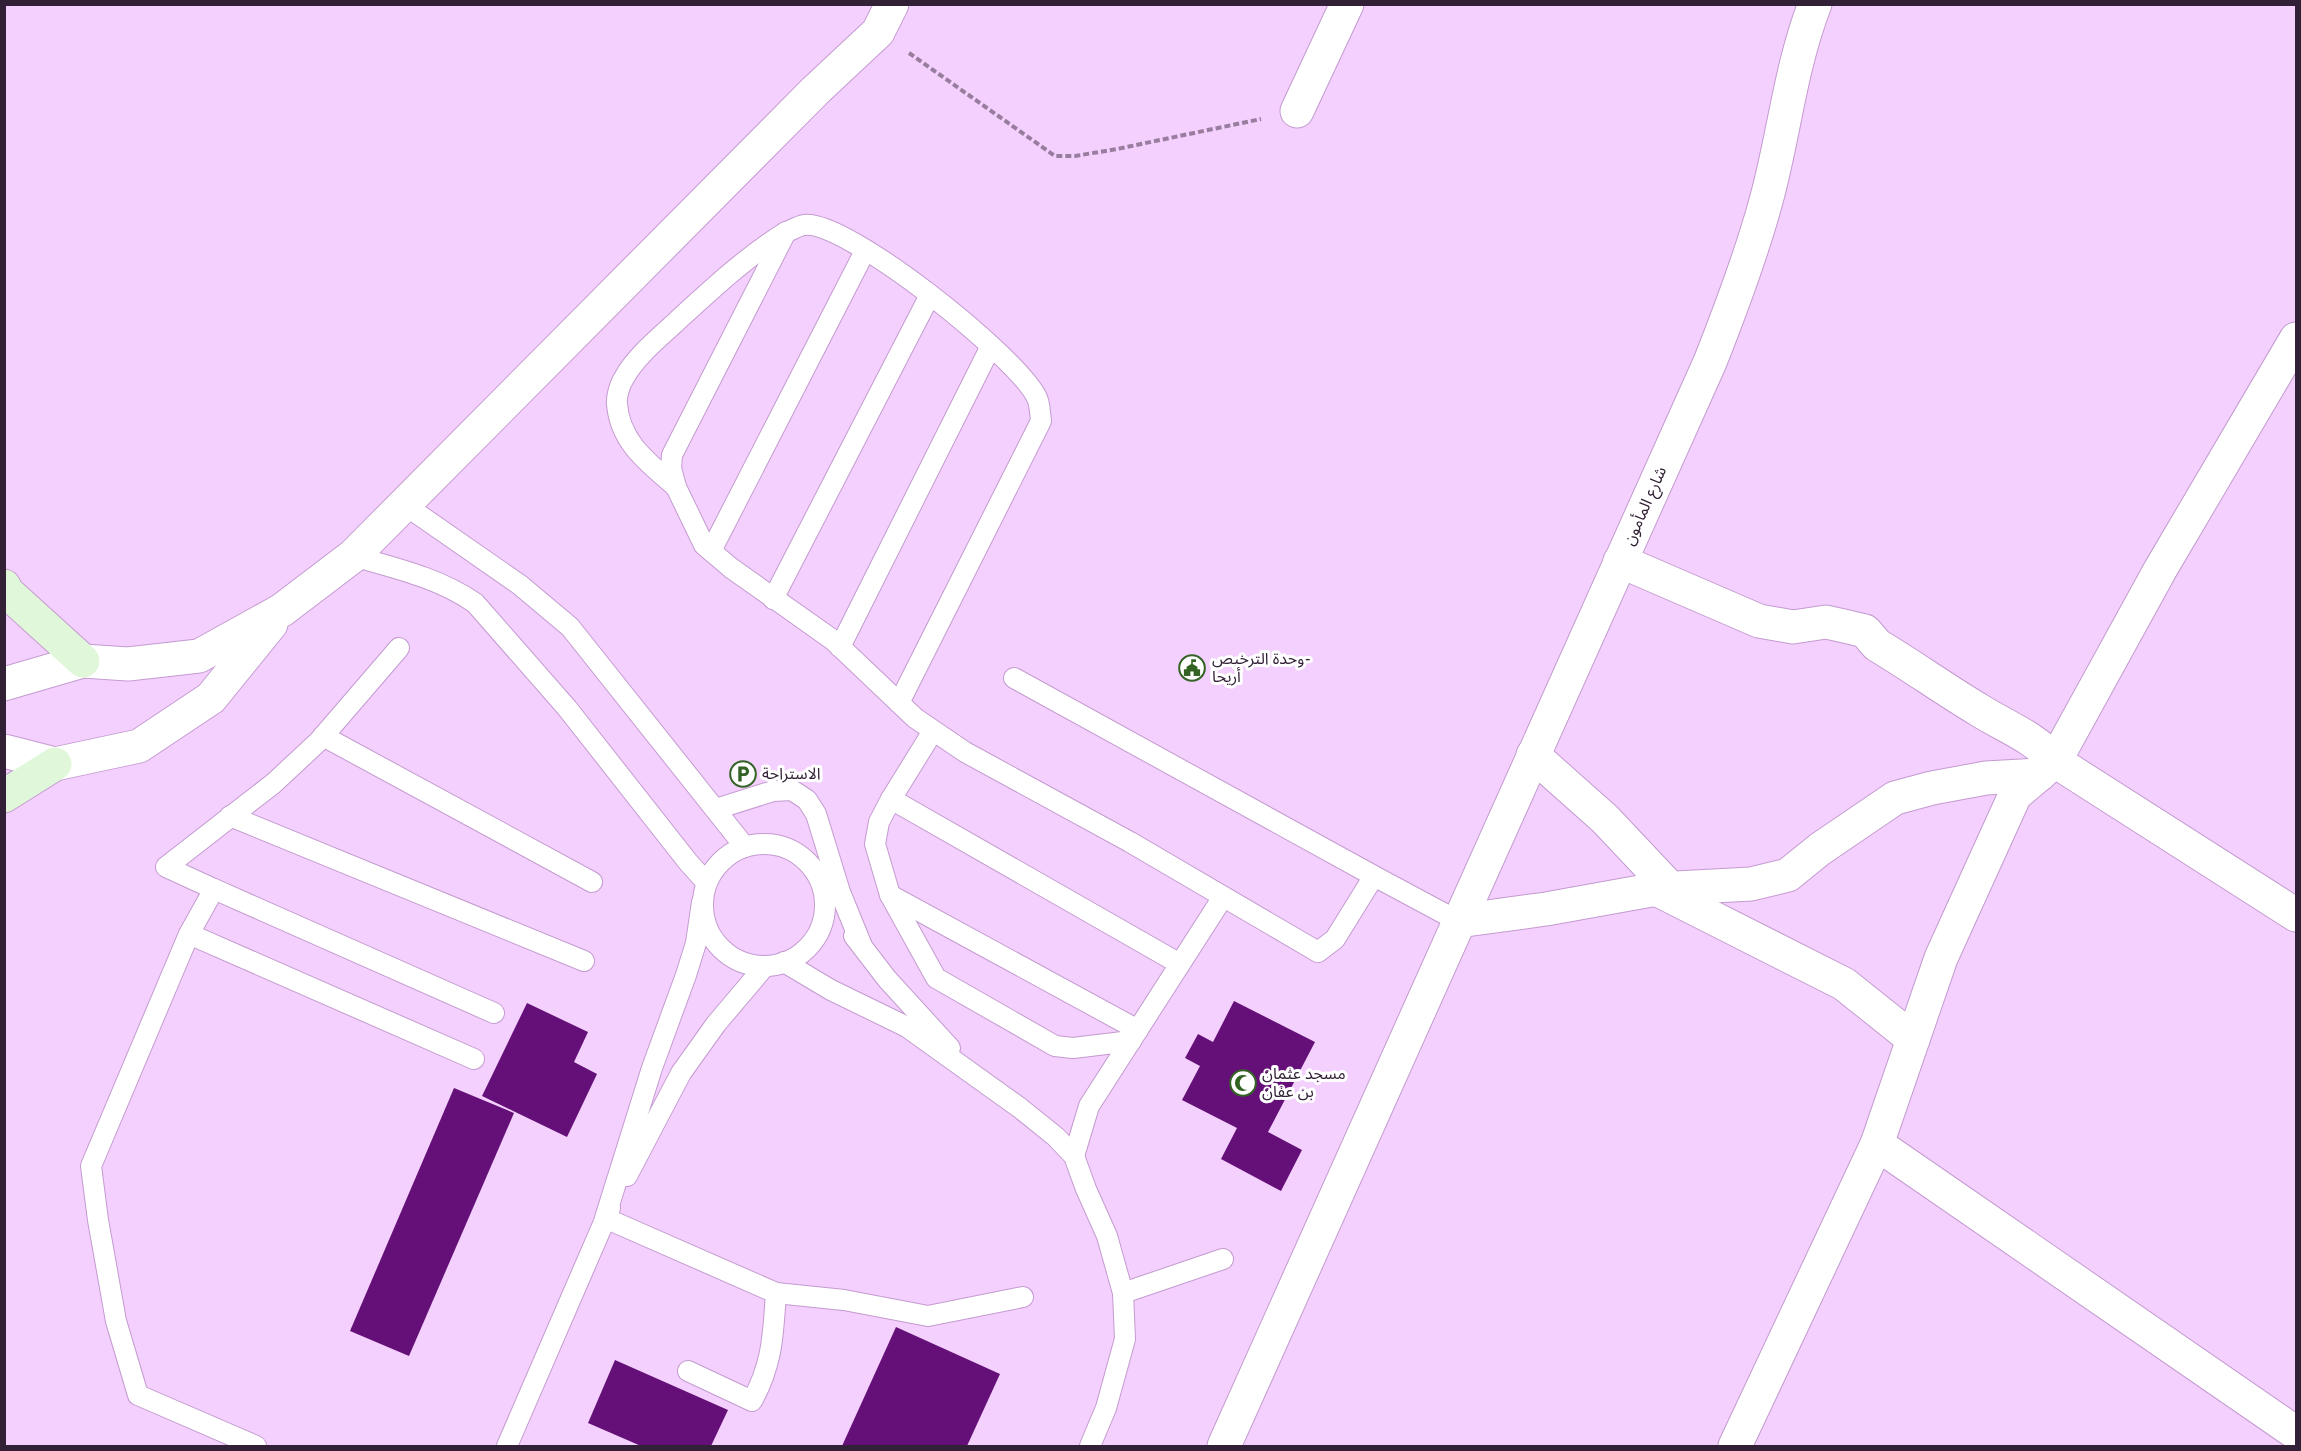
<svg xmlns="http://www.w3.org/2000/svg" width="2301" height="1451" viewBox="0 0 2301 1451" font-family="'Varela Round','Noto Sans Arabic',sans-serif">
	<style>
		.building { fill: #651078 }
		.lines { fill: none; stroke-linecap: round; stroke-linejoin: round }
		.lane-casing { stroke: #c49bd0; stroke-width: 22 }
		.street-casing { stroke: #c49bd0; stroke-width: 35 }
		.secondary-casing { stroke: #c49bd0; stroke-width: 35 }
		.path { stroke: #987d9f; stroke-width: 4; stroke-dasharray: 6 3; stroke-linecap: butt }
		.lane { stroke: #fff; stroke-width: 20 }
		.street { stroke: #fff; stroke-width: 33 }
		.secondary { stroke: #e0f8d9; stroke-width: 33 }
		.labels { text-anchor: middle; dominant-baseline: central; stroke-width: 6; stroke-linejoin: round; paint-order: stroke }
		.street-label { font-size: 16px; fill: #322136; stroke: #fff }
		.poi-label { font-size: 16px; fill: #322136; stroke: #fff; text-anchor: start }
	</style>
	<rect width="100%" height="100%" fill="#f3d0fd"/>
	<g class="building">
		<path d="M1234,1001L1315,1042L1268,1132L1302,1150L1281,1191L1221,1159L1237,1128L1182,1100L1200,1066L1185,1058L1198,1034L1213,1042Z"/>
		<path d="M527,1003L588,1032L574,1062L597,1074L567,1137L482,1096Z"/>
		<path d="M454,1088L514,1113L409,1356L350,1331Z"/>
		<path d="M896,1327L1000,1374L967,1446H842Z"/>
		<path d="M615,1360L728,1410L711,1446H641L588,1423Z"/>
	</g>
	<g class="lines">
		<g class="lane-casing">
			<g id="lane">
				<path d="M676,487C649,463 620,443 617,404C616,397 620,384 624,378C636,356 659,338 677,321C712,289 746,257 786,232"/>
				<path d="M405,505L520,585L570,627L745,847"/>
				<path d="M711,551L865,251"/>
				<path d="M353,556C395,568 439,578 475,603L567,708L688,862L706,882"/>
				<path d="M773,599L930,295"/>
				<path d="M840,647L991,346"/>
				<path d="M1014,678L1374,876"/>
				<path d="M899,703L1041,421C1040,414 1040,404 1037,398C1019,358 846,219 804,225C798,226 792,230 786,232L672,455L671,468L676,487L704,545L731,568L833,640L915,718L965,752L1130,842L1318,952L1335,939L1374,876L1458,921"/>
				<path d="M933,731L891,799L879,822L875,844L890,895L936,978L1055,1046L1073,1048L1131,1041"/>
				<path d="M323,736L592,882"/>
				<path d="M891,799L1180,964"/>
				<path d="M716,809L773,791L792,790L807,800L816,814L840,892L862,946"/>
				<path d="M230,816L584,961"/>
				<circle cx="764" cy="905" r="61"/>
				<path d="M214,889L494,1013"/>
				<path d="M890,895L1138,1030"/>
				<path d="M702,902L696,943L686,975L652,1068L605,1218L776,1293L844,1300L928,1316L1023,1297"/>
				<path d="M189,934L474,1059"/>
				<path d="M854,936L887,979L950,1048"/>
				<path d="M784,962L831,990L907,1027L1020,1108L1056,1137L1074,1156L1086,1189L1107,1236L1123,1293L1125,1339L1106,1408L1090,1446"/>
				<path d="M1074,1156L1089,1106L1223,897"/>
				<path d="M627,1176L681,1073L716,1024L765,966"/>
				<path d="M1123,1293L1223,1259"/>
				<path d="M688,1371L752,1401C773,1363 773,1334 776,1293"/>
				<path d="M256,1446L138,1395L116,1321L98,1220L91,1166L189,934L214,889L166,867L274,783L319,741L399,648"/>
				<path d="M507,1446L610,1208"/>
			</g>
		</g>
		<g class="street-casing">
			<g id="street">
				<path d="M1297,111L1347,4"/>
				<path d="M1620,561L1759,621L1793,627L1826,622L1844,626L1865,631L1877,645C1912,666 1944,689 1979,710C2006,727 2033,736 2055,761L2296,915"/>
				<path d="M4,684L83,661L128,664L199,656L282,610L353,556L815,91L878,32L892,4"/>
				<path d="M4,751L55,764L139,746L211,698L271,624"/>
				<path d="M1533,755L1605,819L1671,889"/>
				<path d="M1658,890L1844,984L1913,1039"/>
				<path d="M1458,921L1546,909L1657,889L1751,884L1788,875L1820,849L1895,798L1932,788L1986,778L2039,775"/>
				<path d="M1877,1144L2296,1433"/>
				<path d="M1224,1446L1710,362C1731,309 1751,256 1766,201C1784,136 1790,68 1815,4"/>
				<path d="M1735,1446L1877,1144L1941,958L2015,795L2055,761L2160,570L2296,339"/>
			</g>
		</g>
		<g class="secondary-casing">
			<g id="secondary">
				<path d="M4,586L7,592L83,661"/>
				<path d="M4,796L55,764"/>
			</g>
		</g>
		<path class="path" d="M909,53L1055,156H1075L1117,149L1261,119"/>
		<use href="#lane" class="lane"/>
		<use href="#street" class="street"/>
		<use href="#secondary" class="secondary"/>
	</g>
	<defs>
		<g id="civic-ring" transform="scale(1.35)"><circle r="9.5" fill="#fff" stroke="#336324" stroke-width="1.5"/><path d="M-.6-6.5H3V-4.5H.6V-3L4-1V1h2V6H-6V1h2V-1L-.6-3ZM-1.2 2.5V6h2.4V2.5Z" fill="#336324"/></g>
		<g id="parking-ring" transform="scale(1.35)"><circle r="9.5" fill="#fff" stroke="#336324" stroke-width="1.5"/><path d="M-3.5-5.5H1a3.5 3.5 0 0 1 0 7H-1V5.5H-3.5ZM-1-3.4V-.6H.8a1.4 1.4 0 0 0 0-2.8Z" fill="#336324"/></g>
		<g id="mosque-ring" transform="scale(1.35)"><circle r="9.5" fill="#fff" stroke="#336324" stroke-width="1.5"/><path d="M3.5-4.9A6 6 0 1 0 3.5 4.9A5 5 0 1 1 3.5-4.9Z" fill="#336324"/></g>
	</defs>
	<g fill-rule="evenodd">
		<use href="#civic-ring" x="1192" y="668"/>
		<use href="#parking-ring" x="743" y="774"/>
		<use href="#mosque-ring" x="1243" y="1083"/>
	</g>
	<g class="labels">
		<g class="street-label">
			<text transform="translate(1645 506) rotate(-66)">شارع المأمون</text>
		</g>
		<g class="poi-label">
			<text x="1212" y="659">وحدة الترخيص-<tspan x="1212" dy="18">أريحا</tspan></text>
			<text x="762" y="774">الاستراحة</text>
			<text x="1262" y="1074">مسجد عثمان<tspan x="1262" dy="18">بن عفان</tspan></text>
		</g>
	</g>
	<rect width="2301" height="1451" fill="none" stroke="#322136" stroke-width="12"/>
</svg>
